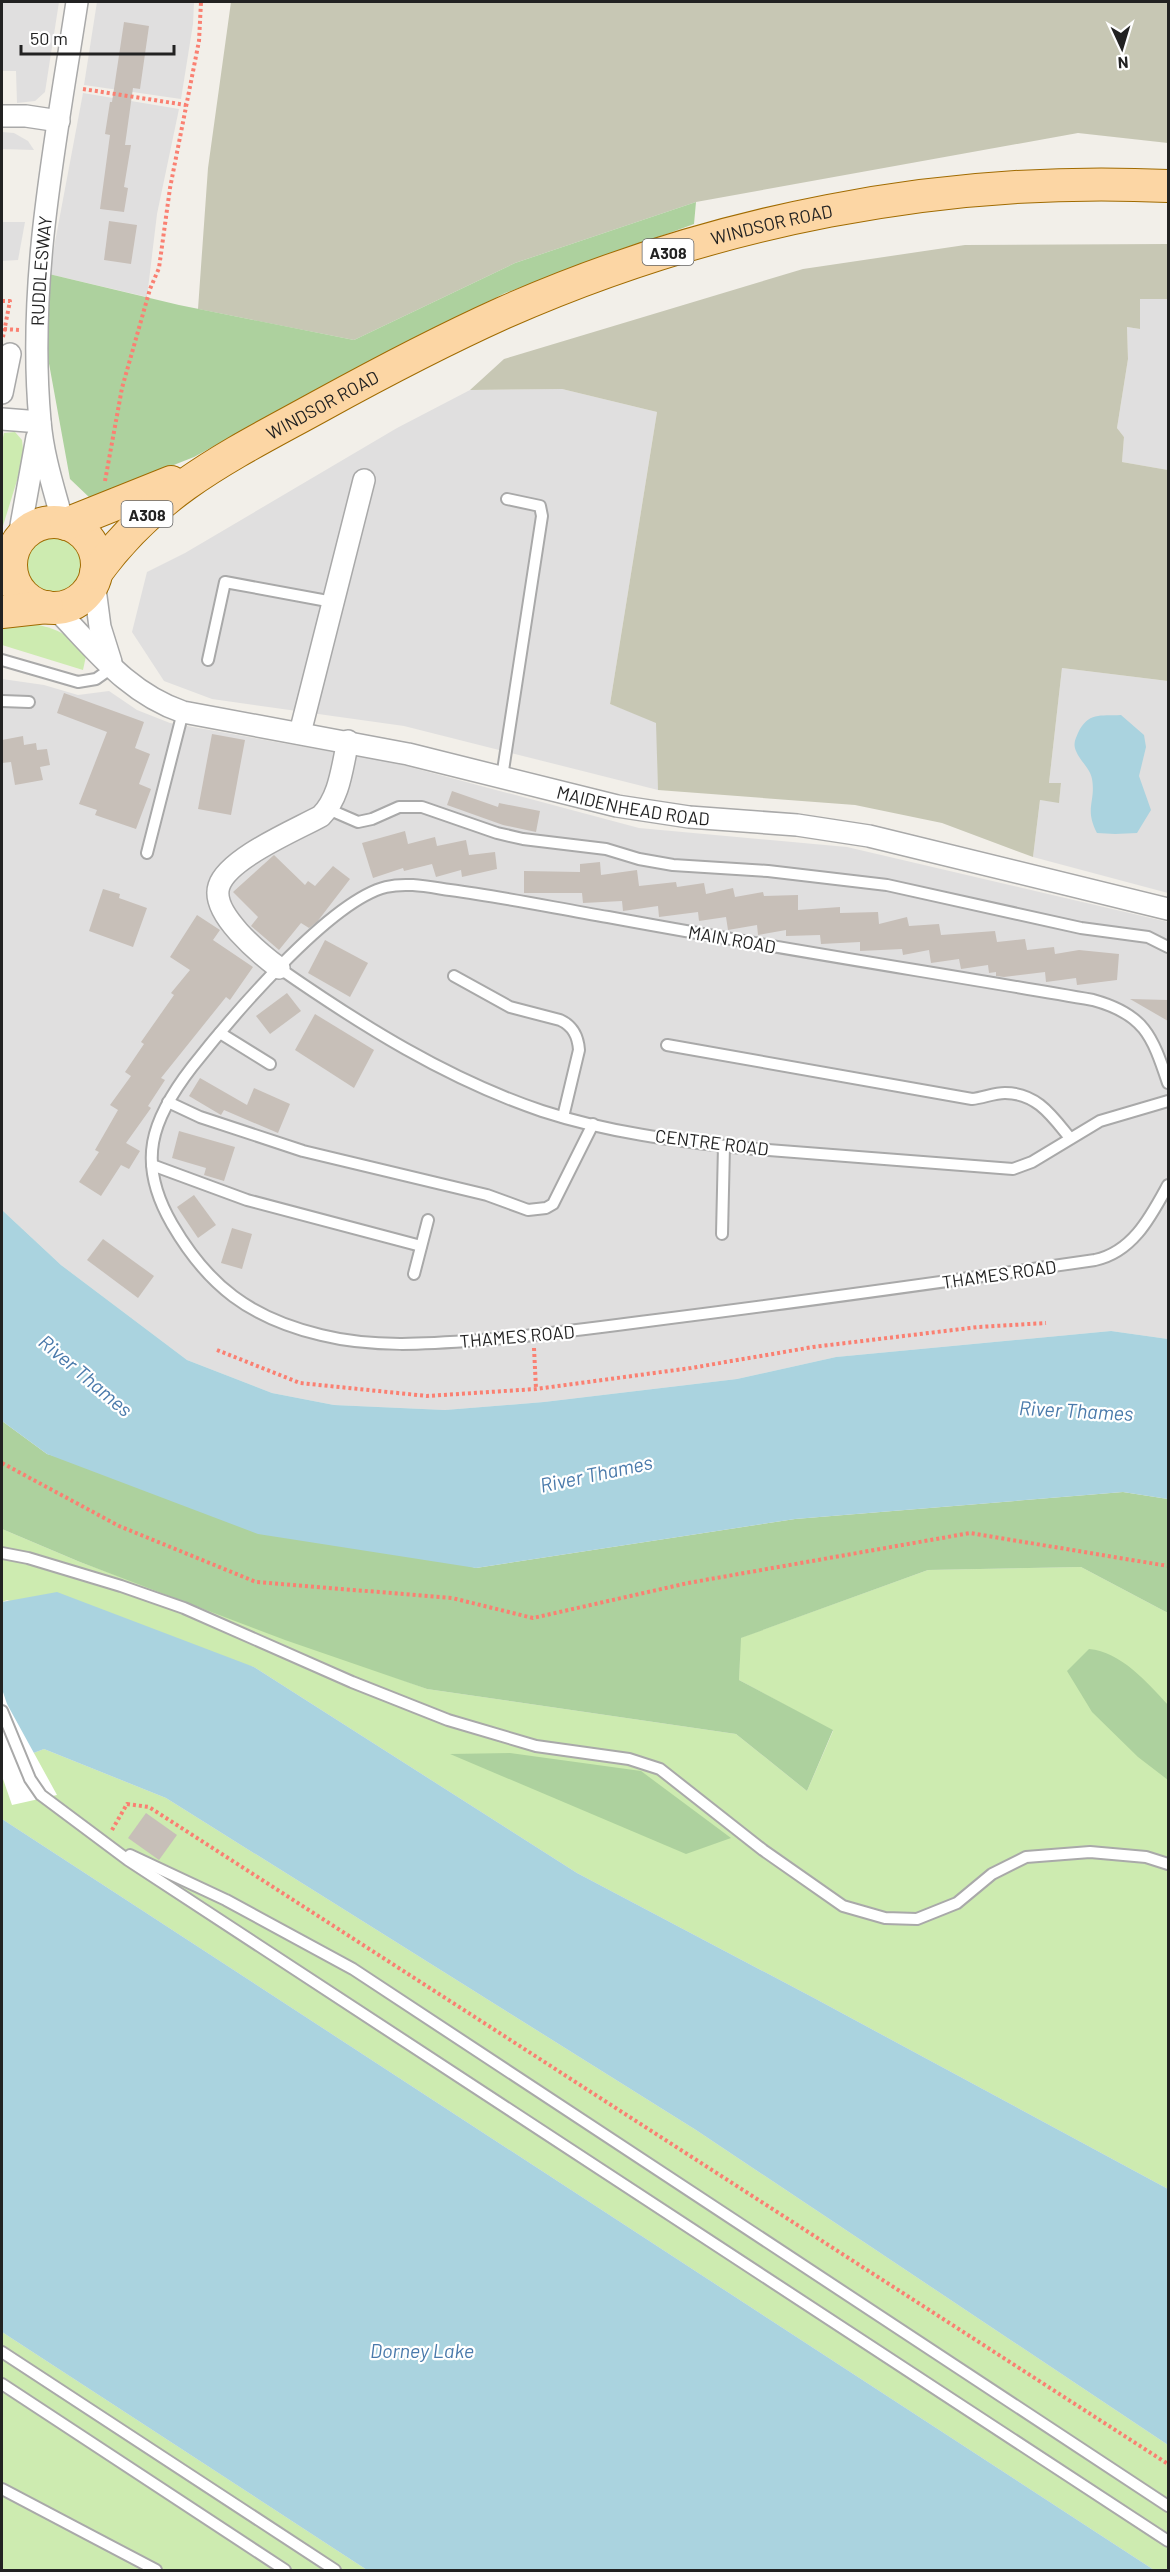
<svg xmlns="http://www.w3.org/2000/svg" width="1170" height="2572" viewBox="0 0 1170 2572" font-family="Barlow,sans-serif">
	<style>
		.residential { fill: #e0dfdf }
		.construction { fill: #c7c7b4 }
		.grass { fill: #cdebb0 }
		.forest { fill: #add19e }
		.water { fill: #aad3df }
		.pier { fill: #fff }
		.building { fill: #c7bfb8 }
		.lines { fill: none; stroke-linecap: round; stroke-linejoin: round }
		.service-casing { stroke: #a9a9a9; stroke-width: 14 }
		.minor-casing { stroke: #a9a9a9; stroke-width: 24 }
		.primary-casing { stroke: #a06b00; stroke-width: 34 }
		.path { stroke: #fa8072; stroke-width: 4; stroke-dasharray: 3 3; stroke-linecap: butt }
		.service { stroke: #fff; stroke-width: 10 }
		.minor { stroke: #fff; stroke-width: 21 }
		.primary { stroke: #fcd6a4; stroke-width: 32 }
		.labels { text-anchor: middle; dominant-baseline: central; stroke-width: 4.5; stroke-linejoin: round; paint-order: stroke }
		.shield { fill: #fff; stroke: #646464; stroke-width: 1.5 }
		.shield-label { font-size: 16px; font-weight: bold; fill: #222 }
		.street-label { font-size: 18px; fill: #222; stroke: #fff }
		.water-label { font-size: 20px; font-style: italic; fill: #4a7aab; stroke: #fff }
	</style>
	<rect width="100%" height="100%" fill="#f2efe9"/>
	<g class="residential">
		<path d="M2,2H59L45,92L35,101L17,103L16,71H2Z"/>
		<path d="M97,2H194L193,24L181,99L84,85Z"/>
		<path d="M83,93L179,109L157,214L147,297L49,274Z"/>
		<path d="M2,132L14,133L28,141L34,150L2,149Z"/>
		<path d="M2,222H25L18,260L2,261Z"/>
		<path d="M1140,299H1168V470L1122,462L1124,437L1117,428L1128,359L1127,327L1140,329Z"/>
		<path d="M562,389L657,412L610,704L657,722L658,790L404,726L212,699L164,681L132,632L147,572L185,553L397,428L470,390Z"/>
		<path d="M1062,668L1168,681V893L1033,857L1040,800L1059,802L1061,783H1049Z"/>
		<path d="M2,679L44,685L78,695L109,691L137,710L170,723L395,763L639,828L847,847L1168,922V1339L1111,1331L836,1357L737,1379L544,1402L445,1410L334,1405L272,1393L187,1360L61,1265L2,1210Z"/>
	</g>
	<g class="construction">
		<path d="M231,2H1168V143L1078,133L696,202L515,263L354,340L198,309L208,168Z"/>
		<path d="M1168,244V299H1140V329L1127,327L1128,359L1117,428L1124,437L1122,462L1168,470V681L1062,668L1049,783H1061L1059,803L1040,800L1033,857L942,823L855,805L658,790L656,723L610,704L657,412L562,389L470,390L504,359L803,269L965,245Z"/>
	</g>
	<g class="grass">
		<path d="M15,432L22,440L24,458L2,529V442L4,433Z"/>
		<circle cx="53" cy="565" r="31"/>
		<path d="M34,624C62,630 67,634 86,656L83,670L2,645V625Z"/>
		<path d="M2,1529L80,1562L427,1689L736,1734L807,1791L833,1731L739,1680L740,1638L928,1570L1081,1567L1168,1613V2189L814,1998L577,1873L254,1667L7,1600L2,1602Z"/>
		<path d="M44,1749L166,1798L696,2130L1168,2445V2570H1154L2,1819V1765Z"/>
		<path d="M2,2332L367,2570H2Z"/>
	</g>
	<g class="forest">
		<path d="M696,202L694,224L505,293L338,378L194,457L90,498L70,479L44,336L49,274L179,305L354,340L515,263Z"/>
		<path d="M2,1421L47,1454L476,1568L795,1519L1123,1492L1168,1499V1613L1081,1567L928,1570L741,1638L739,1680L833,1730L807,1791L736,1734L427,1689L285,1640L80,1562L2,1529Z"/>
		<path d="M1089,1649C1121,1652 1147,1682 1168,1705V1780L1138,1757L1092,1712L1067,1671Z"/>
		<path d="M510,1753L641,1771L731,1838L686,1854L450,1754Z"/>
	</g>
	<g class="water">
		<path d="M1121,715L1144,735L1146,747L1139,776L1151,810L1137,833L1115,834L1097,833C1084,808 1096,802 1092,779C1090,768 1080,761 1076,751C1073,744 1075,740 1078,733C1088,712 1100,716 1121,715Z"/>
		<path d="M2,1210L61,1265L187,1360L272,1393L334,1405L445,1410L544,1402L737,1379L836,1357L1111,1331L1168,1339V1499L1123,1492L795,1519L476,1568L258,1534L47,1454L2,1421Z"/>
		<path d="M57,1592L254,1667L577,1873L814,1998L1168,2189V2445L696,2130L166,1798L44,1749L2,1765V1602Z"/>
		<path d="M2,1819L1154,2570H367L2,2332Z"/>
	</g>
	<path class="pier" d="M2,1689L7,1704L57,1795L12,1805L2,1776Z"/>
	<g class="building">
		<path d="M124,22L149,26L140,89L133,88L125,145H131L124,187L128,188L124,212L100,209L110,135L105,134L110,102H112Z"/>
		<path d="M109,221L137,225L131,264L104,260Z"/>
		<path d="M64,693L144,722L135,748L150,754L139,784L151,789L136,829L95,815L97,810L79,804L107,732L57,713Z"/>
		<path d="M212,734L245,740L231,815L198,809Z"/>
		<path d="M23,736L24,745L36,743L37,750L47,749L50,765L40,767L43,780L15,785L11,762L2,763V740Z"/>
		<path d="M452,791L498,807L499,803L540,811L536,832L503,825L447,805Z"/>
		<path d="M405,831L408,844L435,837L437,846L466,840L469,855L495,852L497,869L462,877L461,870L436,877L432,864L404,871L403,868L373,878L362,843Z"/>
		<path d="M274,855L305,885L308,881L315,886L333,866L350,879L317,922L309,928L301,923L279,950L251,926L258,917L233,892Z"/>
		<path d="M600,862L601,875L637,870L639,886L676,882L677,887L704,883L706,894L733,888L735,897L763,892L764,896L798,895V910L840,907V913L878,912L879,924L907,917L909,926L939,924L941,935L995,931L997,942L1025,939L1027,950L1054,947L1055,954L1079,950L1119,954L1117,980L1077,985L1076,978L1046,982L1045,972L1004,977L996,976V972L989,973L988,965L961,969L959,959L931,963L929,950L903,955L902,949L860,951V942L821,944L820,935L786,936V930L758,935L757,925L728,930L726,917L699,921L698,912L659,917L658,906L623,911L622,901L583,903L582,893H524V871L580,872V864Z"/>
		<path d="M103,889L120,894L119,898L147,908L133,947L89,931Z"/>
		<path d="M197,915L220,930L213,940L253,967L230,1000L226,997L161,1078L165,1080L148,1106L151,1108L126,1143L140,1151L129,1169L121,1165L101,1196L79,1182L99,1152L95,1150L118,1110L110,1105L131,1076L125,1072L144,1044L141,1042L174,995L171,993L190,970L170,957Z"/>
		<path d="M325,940L368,963L350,997L308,973Z"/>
		<path d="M287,993L301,1011L270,1034L256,1016Z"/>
		<path d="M1130,999L1168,1000V1021Z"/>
		<path d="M315,1014L374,1050L354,1088L295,1050Z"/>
		<path d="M200,1078L247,1105L254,1088L290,1104L278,1133L224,1110L221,1115L189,1096Z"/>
		<path d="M179,1131L235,1147L224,1181L204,1175L206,1168L172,1158Z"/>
		<path d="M194,1195L216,1225L198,1238L177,1207Z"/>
		<path d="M232,1228L252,1234L242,1269L221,1263Z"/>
		<path d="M103,1239L154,1276L138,1298L87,1260Z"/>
		<path d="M146,1813L177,1835L159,1860L128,1838Z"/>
	</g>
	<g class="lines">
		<g class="service-casing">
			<g id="service">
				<path d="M2,660L78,682L96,679L113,667"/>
				<path d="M208,660L225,582L333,602"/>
				<path d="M2,701L29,702"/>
				<path d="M502,777L542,516L540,506L507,499"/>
				<path d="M328,809L358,822L372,819L399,807H422L497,833L523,839L606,849L639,859L673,865L768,871L887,885L1081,928L1148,937L1168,947"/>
				<path d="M147,853L183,712"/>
				<path d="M279,968C361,1025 447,1079 542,1111C606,1132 676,1141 743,1148L1013,1169L1032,1162L1100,1121L1168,1101"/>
				<path d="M454,976L510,1007L560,1020C573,1026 578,1036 579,1050L563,1117"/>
				<path d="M220,1033L270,1064"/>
				<path d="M667,1045L972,1099C983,1098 994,1093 1005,1093C1037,1093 1052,1116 1070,1138"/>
				<path d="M1168,1083C1152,1035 1144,1014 1093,1000C931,972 769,947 608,917C555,908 503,897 450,890C429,887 407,882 386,887C329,901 229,1020 192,1067C151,1120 136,1162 172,1224C208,1286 250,1318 321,1335C373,1348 427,1344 480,1340C534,1336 587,1329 640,1322C792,1303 943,1282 1095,1260C1133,1252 1151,1216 1168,1185"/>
				<path d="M168,1102L200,1117L303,1151L487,1195L528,1210L546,1208L553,1204L593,1124"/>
				<path d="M152,1165L247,1200L421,1246"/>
				<path d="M722,1234L724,1146"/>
				<path d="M414,1274L428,1220"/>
				<path d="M2,1553L28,1558L121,1586L184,1608L352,1682L448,1720L536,1746L629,1759L660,1769L763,1850L843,1906L885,1918L917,1919L957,1903L992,1874L1026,1857L1090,1852L1146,1857L1168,1864"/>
				<path d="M2,1711L30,1779L41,1795L128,1860L1168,2541"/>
				<path d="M130,1855L226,1900L353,1969L1168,2506"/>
				<path d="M2,2352L335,2570"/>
				<path d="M2,2384L285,2570"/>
				<path d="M2,2489L156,2570"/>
			</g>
		</g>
		<g class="minor-casing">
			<g id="minor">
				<path d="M2,116H26L59,121"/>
				<path d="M2,393L10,354"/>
				<path d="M2,419L40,422"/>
				<path id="s1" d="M63,523C54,489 43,457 40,421C27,280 56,140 77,2"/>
				<path d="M18,542L37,437"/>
				<path d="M94,581L100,627L111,662"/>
				<path id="s2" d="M55,608C95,649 127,693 183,712L408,754L617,806L689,817L797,825L869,836L1168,909"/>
				<path d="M300,733L364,480"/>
				<path d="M279,968C260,954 210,913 219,886C228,858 296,830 321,816C340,797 342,767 348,741"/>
			</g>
		</g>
		<g class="primary-casing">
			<g id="primary">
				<circle cx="54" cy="565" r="43"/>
				<path d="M66,524L171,482"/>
				<path id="s3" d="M96,573C158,488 231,455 320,406C380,373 441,341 503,313C711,221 942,175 1168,186"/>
				<path d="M2,612L47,607"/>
			</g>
		</g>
		<g class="path">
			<path d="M83,89L186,105"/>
			<path d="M2,301H10L3,337"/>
			<path d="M4,329L19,330"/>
			<path d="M105,481L122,388L150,289L159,268L170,188L199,41L201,2"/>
			<path d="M534,1348L536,1389"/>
			<path d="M217,1350L300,1383L427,1396L536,1389L691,1368L813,1347L978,1327L1046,1323"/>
			<path d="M2,1463L119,1526L256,1582L452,1598L533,1618L688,1583L970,1533L1168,1566"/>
			<path d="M112,1830L127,1804L149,1807L1168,2464"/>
		</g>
		<use href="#service" class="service"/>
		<use href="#minor" class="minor"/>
		<use href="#primary" class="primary"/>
	</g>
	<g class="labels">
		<g class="shield">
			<rect x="642.5" y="239" width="51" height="26" rx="4.5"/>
			<rect x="121.5" y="501" width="51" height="26" rx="4.5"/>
		</g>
		<g class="shield-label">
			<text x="668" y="252">A308</text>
			<text x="147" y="514">A308</text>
		</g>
		<g class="street-label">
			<text stroke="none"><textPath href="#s3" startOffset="771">WINDSOR ROAD</textPath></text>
			<text stroke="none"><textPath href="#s1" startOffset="255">RUDDLESWAY</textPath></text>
			<text stroke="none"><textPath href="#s3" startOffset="285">WINDSOR ROAD</textPath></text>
			<text stroke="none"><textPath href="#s2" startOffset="627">MAIDENHEAD ROAD</textPath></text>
			<text transform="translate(732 939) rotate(10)">MAIN ROAD</text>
			<text transform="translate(712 1142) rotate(7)">CENTRE ROAD</text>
			<text transform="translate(999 1274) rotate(-8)">THAMES ROAD</text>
			<text transform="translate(517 1336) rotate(-5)">THAMES ROAD</text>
		</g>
		<g class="water-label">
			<text transform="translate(86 1375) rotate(40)">River Thames</text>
			<text transform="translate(1076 1410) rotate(3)">River Thames</text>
			<text transform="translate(596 1473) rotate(-12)">River Thames</text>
			<text x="422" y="2350">Dorney Lake</text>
		</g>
	</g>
	<rect width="1170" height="2572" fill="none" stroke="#222222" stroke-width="6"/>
	<g transform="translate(1122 48) rotate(176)" stroke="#ffffff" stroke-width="4.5" paint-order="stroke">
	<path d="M0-4.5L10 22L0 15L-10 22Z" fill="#222222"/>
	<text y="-9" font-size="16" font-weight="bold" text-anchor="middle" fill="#222222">N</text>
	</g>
	<path d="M21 45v9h153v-9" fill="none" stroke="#222222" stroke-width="3"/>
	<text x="30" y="45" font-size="18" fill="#222222" stroke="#ffffff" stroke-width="4.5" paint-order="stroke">50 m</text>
</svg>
